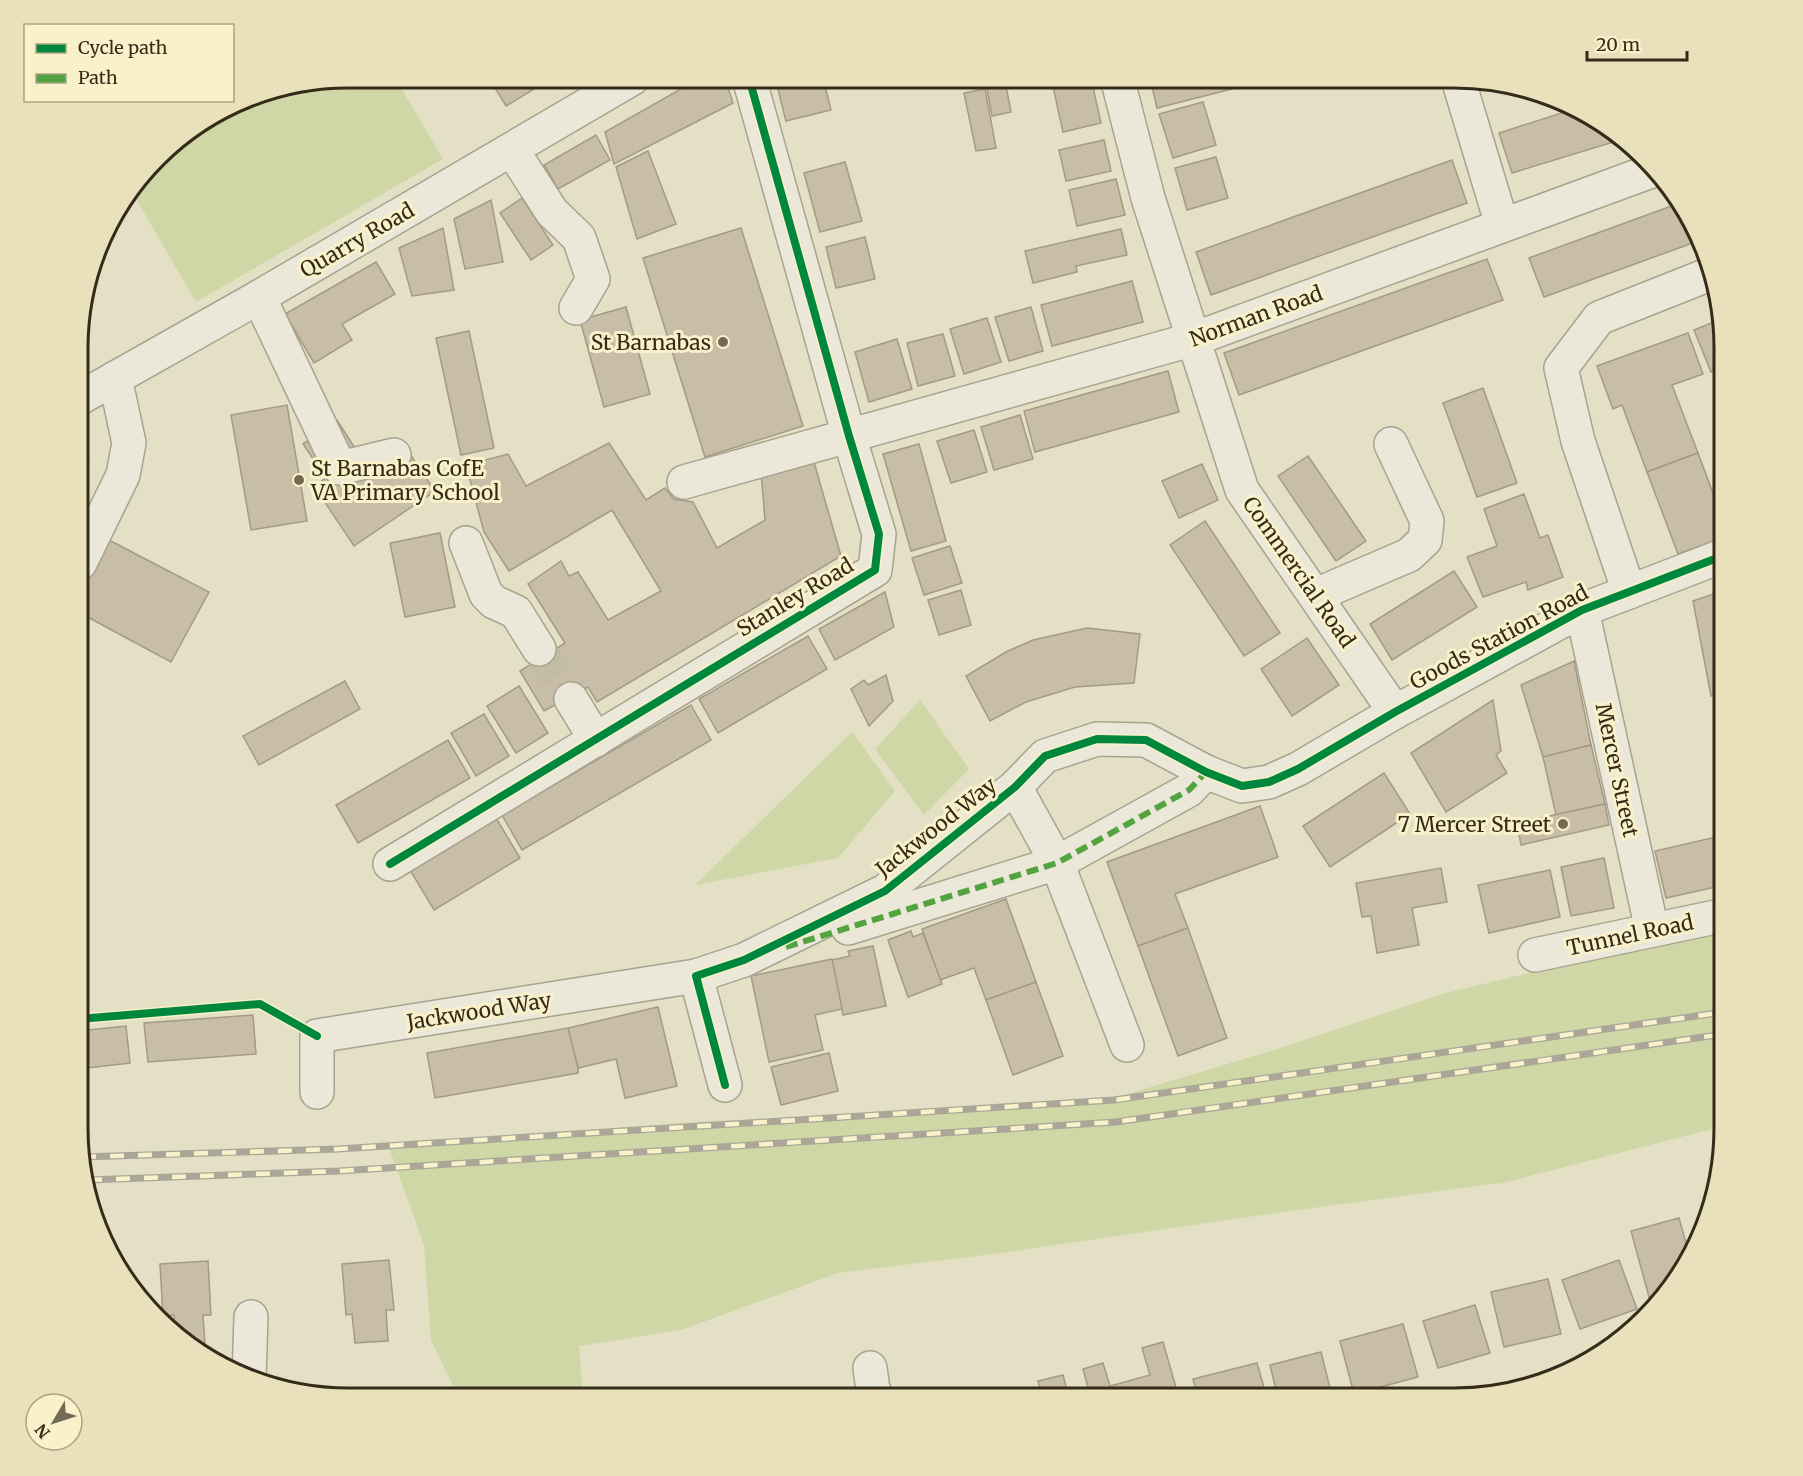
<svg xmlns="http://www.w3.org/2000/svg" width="1803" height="1476" viewBox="0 0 1803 1476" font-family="Merriweather,serif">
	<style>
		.green { fill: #cfd7a6 }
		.building { fill: #c8bda6; stroke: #a49a85; stroke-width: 1.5 }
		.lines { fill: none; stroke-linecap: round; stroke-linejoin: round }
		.minor-tunnel { stroke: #c1bca3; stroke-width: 33; stroke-dasharray: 33 16; stroke-linecap: butt }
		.minor-casing { stroke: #a8a390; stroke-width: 36 }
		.minor { stroke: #ebe8d9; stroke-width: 33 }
		.rail-casing { stroke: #aaa799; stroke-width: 7 }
		.rail { stroke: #f8f1c9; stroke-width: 4.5; stroke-dasharray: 14; stroke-linecap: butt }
		.quiet { stroke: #53a440; stroke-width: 6; stroke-dasharray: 12 6; stroke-linecap: butt }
		.cycleway-casing { stroke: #f8f1c9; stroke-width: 11 }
		.cycleway { stroke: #00873e; stroke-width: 8 }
		.poi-dot { fill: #736a55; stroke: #f8f1c9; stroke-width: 2 }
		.labels { text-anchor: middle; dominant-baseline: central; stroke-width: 6; stroke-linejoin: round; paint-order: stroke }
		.street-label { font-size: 21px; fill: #362b19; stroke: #f8f1c9 }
		.poi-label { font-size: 21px; fill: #362b19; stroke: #f8f1c9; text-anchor: end }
		.rim { fill: none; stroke: #362b19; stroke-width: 3 }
	</style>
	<rect width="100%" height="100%" fill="#e4e0c5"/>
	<g class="green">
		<path d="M348,78H395L443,159L196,302L132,192L170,145L261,92Z"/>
		<path d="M920,700L969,769L924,815L875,749Z"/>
		<path d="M852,732L895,791L838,858L695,885Z"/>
		<path d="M1725,928L1724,1126L1507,1182L1283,1212L1001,1253L838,1273L681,1330L579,1346L583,1398H459L431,1340L424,1245L388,1145L708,1121L898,1116L1104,1101L1277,1049L1442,994L1653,943Z"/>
	</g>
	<g class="building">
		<path d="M489,78H541L544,83L506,106Z"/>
		<path d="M700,78H725L733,103L614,164L605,132Z"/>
		<path d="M775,78H823L831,110L786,121Z"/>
		<path d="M929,78H959L960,82L931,88Z"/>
		<path d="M1069,78H1091L1101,123L1063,132L1052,82Z"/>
		<path d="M1150,78H1230L1232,89L1157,108Z"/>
		<path d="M1006,86L1011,112L992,116L987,89Z"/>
		<path d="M985,89L996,148L976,151L964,93Z"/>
		<path d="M1203,102L1216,145L1173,158L1159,114Z"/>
		<path d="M1574,109L1620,140L1512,173L1499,133Z"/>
		<path d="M596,135L610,160L558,189L544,165Z"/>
		<path d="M1104,140L1111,171L1066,181L1059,150Z"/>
		<path d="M648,151L676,224L637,239L616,167Z"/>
		<path d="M1216,157L1228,198L1187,210L1175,168Z"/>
		<path d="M1452,160L1467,203L1211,295L1196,252Z"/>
		<path d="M845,162L862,221L820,232L804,173Z"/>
		<path d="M1116,179L1125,215L1077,226L1069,190Z"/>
		<path d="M522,198L553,245L531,260L500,213Z"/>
		<path d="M491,200L503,262L465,269L454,219Z"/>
		<path d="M1677,204L1701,240L1544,297L1529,258Z"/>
		<path d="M443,228L454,290L412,296L399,248Z"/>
		<path d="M741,228L803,426L705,457L643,258Z"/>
		<path d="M1121,229L1127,255L1076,266L1077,272L1033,283L1025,251Z"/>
		<path d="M865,237L875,279L836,288L826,247Z"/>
		<path d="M1487,259L1503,300L1239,395L1224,353Z"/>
		<path d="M376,262L395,294L342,324L352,340L314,363L285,314Z"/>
		<path d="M1132,281L1143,322L1052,346L1041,305Z"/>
		<path d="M626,307L650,394L604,407L580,320Z"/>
		<path d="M1031,307L1043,351L1009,361L995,317Z"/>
		<path d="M987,318L1001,362L964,374L950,329Z"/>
		<path d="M1719,320L1725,348V367L1711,372L1694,330Z"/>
		<path d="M469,331L494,448L461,455L436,338Z"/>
		<path d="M1688,333L1703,374L1672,385L1698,453L1647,472L1622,405L1613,409L1597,366Z"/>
		<path d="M943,334L955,376L918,386L907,343Z"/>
		<path d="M897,339L912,389L869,402L855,352Z"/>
		<path d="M1168,371L1179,412L1035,452L1024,411Z"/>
		<path d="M1483,388L1517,483L1477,497L1443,403Z"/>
		<path d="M287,405L307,521L251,530L231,415Z"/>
		<path d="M1020,415L1033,459L994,470L981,427Z"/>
		<path d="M337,420L358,453L408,451L435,491L354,546L314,486L326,478L303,444Z"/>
		<path d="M974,430L987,472L951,483L937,441Z"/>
		<path d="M80,443L89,458L80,463Z"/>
		<path d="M609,443L646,500L665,488L674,499L693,502L717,548L765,520L761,471L814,462L841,556L597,702L588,687L544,711L520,671L565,643L528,584L561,561L569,576L578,572L608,620L661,591L612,510L509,571L484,532L466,465L508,454L526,486Z"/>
		<path d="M919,444L946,541L911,551L883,454Z"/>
		<path d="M1698,453L1725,525V537L1678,554L1647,472Z"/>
		<path d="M1308,456L1366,541L1336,561L1278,476Z"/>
		<path d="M1202,464L1218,500L1179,518L1162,481Z"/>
		<path d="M1725,491V525L1713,495Z"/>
		<path d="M1524,494L1540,538L1548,535L1563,577L1528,590L1526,582L1483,597L1467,557L1497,546L1484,509Z"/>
		<path d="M1205,521L1280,633L1244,656L1170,545Z"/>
		<path d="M440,533L455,607L405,617L390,543Z"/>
		<path d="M107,539L209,592L171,662L80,613V591Z"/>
		<path d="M950,546L962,583L924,595L912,558Z"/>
		<path d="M1454,571L1477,607L1392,660L1370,624Z"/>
		<path d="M961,590L971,625L939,635L928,600Z"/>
		<path d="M1725,590V692L1711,696L1693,601Z"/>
		<path d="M885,592L894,627L835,660L819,629Z"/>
		<path d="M1087,628L1140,634L1134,683L1075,687L1026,702L990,721L966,676L1006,652L1033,640Z"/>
		<path d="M808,636L827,669L718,733L699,699Z"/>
		<path d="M1307,638L1339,685L1292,716L1261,669Z"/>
		<path d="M1574,661L1591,745L1543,757L1521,685Z"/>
		<path d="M886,675L893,701L869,726L851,689L864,680L868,685Z"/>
		<path d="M345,681L360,709L259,765L243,736Z"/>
		<path d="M519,686L548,733L516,753L487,706Z"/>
		<path d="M1493,700L1501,751L1496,755L1507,773L1446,812L1411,753Z"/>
		<path d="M691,705L711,740L522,850L502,815Z"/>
		<path d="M484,714L509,756L476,776L451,733Z"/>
		<path d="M448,740L470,778L358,843L336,805Z"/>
		<path d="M1591,745L1605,804L1556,815L1543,757Z"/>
		<path d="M1384,773L1410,814L1330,867L1303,826Z"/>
		<path d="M1605,804L1609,825L1521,845L1517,823Z"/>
		<path d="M1260,806L1278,857L1175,894L1188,928L1138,946L1107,862Z"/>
		<path d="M496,818L520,858L434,910L410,870Z"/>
		<path d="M1725,835V885L1666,898L1655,851Z"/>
		<path d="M1604,858L1614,908L1571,916L1561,867Z"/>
		<path d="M1441,868L1447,902L1412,908L1419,945L1377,953L1371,916L1362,917L1356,883Z"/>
		<path d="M1550,870L1560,917L1489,933L1478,885Z"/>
		<path d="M1006,899L1036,982L986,1000L974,968L940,980L922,929Z"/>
		<path d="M1188,928L1227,1038L1178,1056L1138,946Z"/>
		<path d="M911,931L913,937L923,933L942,984L908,997L888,940Z"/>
		<path d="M873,946L886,1006L843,1015L832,960L850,956L848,951Z"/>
		<path d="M832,959L842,1009L815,1015L823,1050L769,1062L751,976Z"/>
		<path d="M1036,982L1063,1056L1013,1075L986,1000Z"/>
		<path d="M658,1007L677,1086L625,1098L616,1059L578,1068L568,1028Z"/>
		<path d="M253,1015L256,1054L148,1062L144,1023Z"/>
		<path d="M126,1026L130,1063L79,1069V1031Z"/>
		<path d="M568,1028L578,1068V1073L435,1098L427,1053Z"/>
		<path d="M829,1053L838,1091L781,1105L771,1067Z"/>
		<path d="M1679,1218L1690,1257L1652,1308L1631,1231Z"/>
		<path d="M389,1260L394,1310H386L388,1341L355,1343L352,1314L346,1315L342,1264Z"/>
		<path d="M1619,1260L1637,1309L1580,1329L1562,1280Z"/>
		<path d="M208,1261L211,1315H203L205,1344L196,1345L175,1331L174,1315L163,1316L160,1264Z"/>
		<path d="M1548,1279L1561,1334L1504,1347L1491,1292Z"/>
		<path d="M1475,1305L1490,1353L1438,1368L1423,1321Z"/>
		<path d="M1403,1324L1418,1377L1354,1394L1340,1341Z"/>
		<path d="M1163,1342L1179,1398H1091L1083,1369L1103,1363L1110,1386L1150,1375L1142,1348Z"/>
		<path d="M1321,1352L1332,1396L1324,1398H1278L1270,1365Z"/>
		<path d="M1257,1363L1267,1398H1198L1193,1379Z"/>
		<path d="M1063,1375L1069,1398H1043L1038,1381Z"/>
		<path d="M997,1393L998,1398H978Z"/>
	</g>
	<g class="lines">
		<path class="minor-tunnel" d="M539,649L571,699"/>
		<g class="minor-casing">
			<g id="minor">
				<path d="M1117,78L1148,198L1242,490L1395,712"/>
				<path d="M1458,79L1502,225"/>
				<path d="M512,150L552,212L579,238L593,279L576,308"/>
				<path d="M259,297L340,468L394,455"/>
				<path d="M80,398L259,297L633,78"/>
				<path d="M684,482L1194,339L1654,170"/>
				<path d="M466,543L486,594L494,602L516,612L539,649"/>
				<path d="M80,563L123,475L129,443L115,378"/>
				<path d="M1629,592L1578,441L1561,368L1599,318L1710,274"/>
				<path d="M1316,595L1409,555L1425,540L1427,521L1391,444"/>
				<path d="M1582,610L1652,930"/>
				<path d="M571,699L596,740"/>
				<path d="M1015,787L1057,863L1127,1045"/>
				<path d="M390,864L875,570L879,534L849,436L749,78"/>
				<path d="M848,928L1057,863L1189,790L1206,772"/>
				<path d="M1535,955L1725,915"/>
				<path d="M725,1085L696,976L744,960L885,891L1015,787L1045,756L1097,739L1146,740L1206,772L1242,786L1269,782L1298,769L1395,712L1582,610L1725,555"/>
				<path d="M317,1092V1036L696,976"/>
				<path d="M870,1368L873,1390L878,1398"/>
				<path d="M249,1378L251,1317"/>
			</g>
		</g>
		<use href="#minor" class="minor"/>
		<g class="rail-casing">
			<g id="rail">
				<path d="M82,1157L338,1149L1114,1100L1724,1012"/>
				<path d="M88,1180L339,1171L1116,1122L1724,1034"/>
			</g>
		</g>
		<use href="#rail" class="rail"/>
		<path class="quiet" d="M786,947L1057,863L1189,790L1206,772"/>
		<g class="cycleway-casing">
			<g id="cycleway">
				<path d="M390,864L875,570L879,534L849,436L749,78"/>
				<path d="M79,1019L260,1004L317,1036"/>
				<path d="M725,1085L696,976L744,960L885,891L1015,787L1045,756L1097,739L1146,740L1206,772L1242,786L1269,782L1298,769L1395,712L1582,610L1725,555"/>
			</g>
		</g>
		<use href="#cycleway" class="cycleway"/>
	</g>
	<g class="poi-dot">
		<circle cx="723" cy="342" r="6"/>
		<circle cx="299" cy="480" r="6"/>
		<circle cx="1563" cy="824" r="6"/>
	</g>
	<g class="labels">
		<g class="street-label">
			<text transform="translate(357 240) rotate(-30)">Quarry Road</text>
			<text transform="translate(1256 316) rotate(-20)">Norman Road</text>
			<text transform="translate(1299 572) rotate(55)">Commercial Road</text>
			<text transform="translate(795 597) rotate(-31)">Stanley Road</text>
			<text transform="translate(1499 637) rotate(-28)">Goods Station Road</text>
			<text transform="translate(1617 770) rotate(78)">Mercer Street</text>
			<text transform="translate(936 827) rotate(-38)">Jackwood Way</text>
			<text transform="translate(1630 935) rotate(-12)">Tunnel Road</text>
			<text transform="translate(479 1011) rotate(-9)">Jackwood Way</text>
		</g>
		<g class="poi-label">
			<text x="711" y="342">St Barnabas</text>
			<text x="311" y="468" text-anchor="start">St Barnabas CofE<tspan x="311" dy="24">VA Primary School</tspan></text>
			<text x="1551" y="824">7 Mercer Street</text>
		</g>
	</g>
	<path d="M0 0H1803V1476H0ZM348 88H1454A260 260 0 0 1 1714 348V1128A260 260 0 0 1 1454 1388H348A260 260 0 0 1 88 1128V348A260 260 0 0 1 348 88Z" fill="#e8e1bb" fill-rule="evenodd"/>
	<path class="rim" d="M348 88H1454A260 260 0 0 1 1714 348V1128A260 260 0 0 1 1454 1388H348A260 260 0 0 1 88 1128V348A260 260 0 0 1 348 88Z"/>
	<rect x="24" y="24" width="210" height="78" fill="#f8f1c9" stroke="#aaa283" stroke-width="1.5"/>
	<rect x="36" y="44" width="30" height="9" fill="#00873e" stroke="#aaa283" stroke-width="1.5"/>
	<text x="78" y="54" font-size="18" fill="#362b19">Cycle path</text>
	<rect x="36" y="74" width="30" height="9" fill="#53a440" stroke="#aaa283" stroke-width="1.5"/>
	<text x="78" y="84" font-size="18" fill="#362b19">Path</text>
	<g transform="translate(54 1422) rotate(231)"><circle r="28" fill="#f8f1c9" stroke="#aaa283" stroke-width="1.5"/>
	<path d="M0-4.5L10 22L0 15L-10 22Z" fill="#736a55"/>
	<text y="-9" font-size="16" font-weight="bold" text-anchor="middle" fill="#362b19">N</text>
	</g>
	<path d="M1587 51v9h100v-9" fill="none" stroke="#362b19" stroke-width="3"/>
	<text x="1596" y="51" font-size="18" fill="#362b19" stroke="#f8f1c9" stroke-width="4.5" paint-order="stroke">20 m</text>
</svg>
